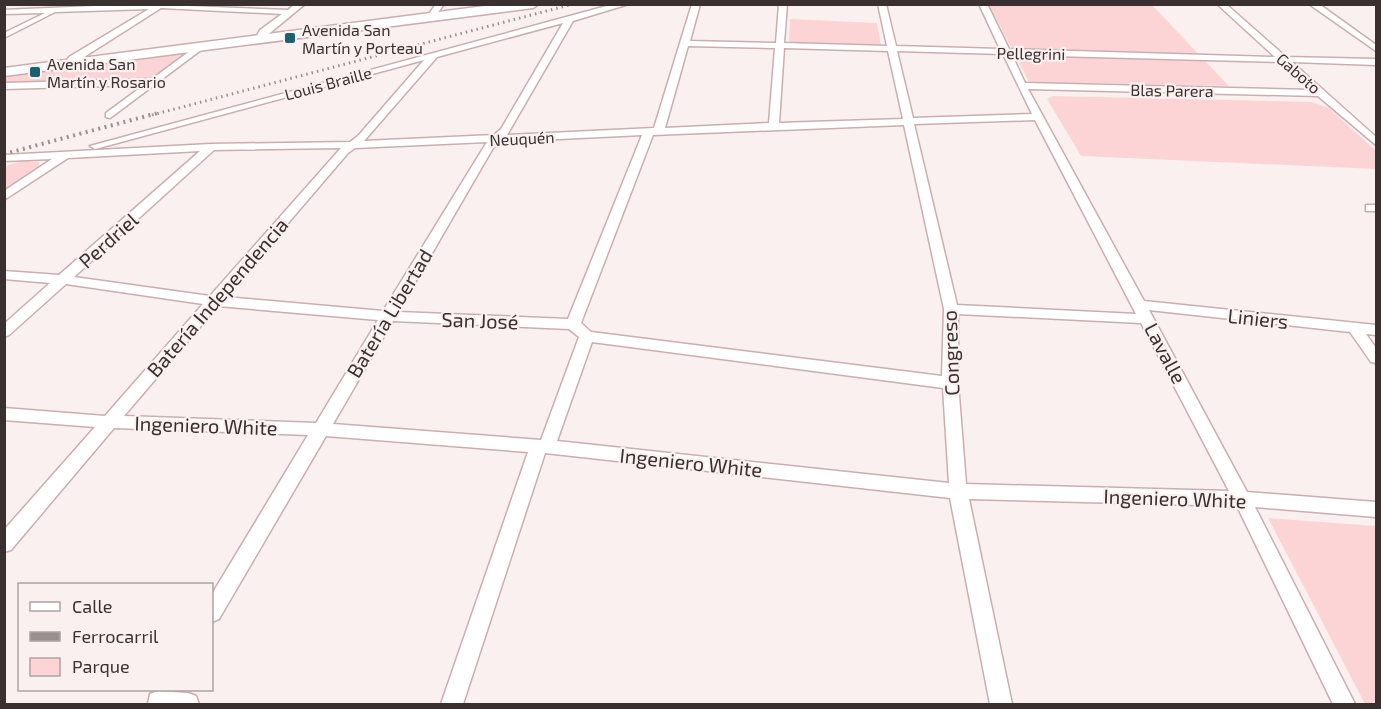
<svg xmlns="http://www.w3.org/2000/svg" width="1381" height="709" viewBox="0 0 1381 709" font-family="'Exo 2',sans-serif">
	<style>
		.green { fill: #fdd4d6 }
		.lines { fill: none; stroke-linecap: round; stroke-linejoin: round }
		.street-casing { stroke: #caaeaf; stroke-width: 3 }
		.primary-casing { stroke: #caaeaf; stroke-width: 3 }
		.street { fill: #fff; fill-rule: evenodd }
		.primary { fill: #fff; fill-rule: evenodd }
		.rail-far1 { stroke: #9b9090; stroke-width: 3; stroke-dasharray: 1.5 4; stroke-linecap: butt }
		.rail { stroke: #9b9090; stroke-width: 4; stroke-dasharray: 2 4.5; stroke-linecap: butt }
		.poi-dot { fill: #1b6172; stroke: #fbf0f0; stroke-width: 2 }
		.labels { text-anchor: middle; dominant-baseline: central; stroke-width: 4.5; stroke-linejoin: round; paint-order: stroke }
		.far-poi-label { font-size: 16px; fill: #3b3030; stroke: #fbf0f0; text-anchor: start }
		.far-street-label { font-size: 16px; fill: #3b3030; stroke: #fbf0f0 }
		.street-label { font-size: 20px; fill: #3b3030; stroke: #fbf0f0 }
	</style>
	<rect width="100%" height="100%" fill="#fbf0f0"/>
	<g class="green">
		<path d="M989,5H1152L1229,86L1029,82Z"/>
		<path d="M790,19L877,23L881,46L789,42Z"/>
		<path d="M201,47L155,82L5,86L4,72Z"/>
		<path d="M1053,96L1312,102L1329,108L1376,151V169L1081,156L1047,99Z"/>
		<path d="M22,161L39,162V168L5,193V166Z"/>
		<path d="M1268,518L1376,526V704H1365Z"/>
	</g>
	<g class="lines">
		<g class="street-casing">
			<g id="street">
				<path d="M138,4L288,10L295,4H305L259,42L255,39L260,30L282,14L161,8L70,66L65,63L69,57L149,9L55,12L4,38V33L45,13L4,14V10Z"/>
				<path d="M436,4H444L437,14L439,17L435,19L429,14Z"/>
				<path d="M614,4H629L573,21L507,135L654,128L692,4H700L690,41L776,43L779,4H787L784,43L887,46L878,4H886L896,46L1000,49L979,4H987L1009,49L1275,57L1217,4H1226L1286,57L1376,59V65L1292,62L1376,137V145L1318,96L1028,89L1144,301L1376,325V335L1366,334L1376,348V363L1371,362L1350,332L1149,310L1247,492L1376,502V517L1255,507L1355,704H1333L1237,506L969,499L1012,704H990L950,498L545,453L463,704H441L528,452L326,436L219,619L212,622V594L308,435L114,428L11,550L4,552V530L95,427L4,420V408L105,416L203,304L66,284L9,335L4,337V324L50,283L4,279V271L59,275L200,151L68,158L4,200V191L52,159L4,161V155L211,144L350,142L358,136L424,60L99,148L95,149L90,146ZM563,23L501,129L494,135L364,141L437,57ZM688,46L775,48L769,123L665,128ZM784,48L888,51L903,119L779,123ZM897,51L1003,54L1032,114L913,118ZM1012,55L1281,62L1312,90L1025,83ZM1035,120L1136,314L957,305L914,124ZM904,125L944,309L942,376L591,332L581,323L653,135ZM642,135L568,319L398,312L493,148L500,142ZM487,142L383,311L225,297L348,153L355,148ZM341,148L210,296L74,277L214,150ZM218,306L378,320L316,423L124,416ZM958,314L1141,323L1229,491L966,484L958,383ZM393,321L569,329L579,337L541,440L333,424ZM592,342L943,388L949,483L557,441Z"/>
				<path d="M1309,4H1319L1376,45V51Z"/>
				<path d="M198,45L205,47L110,118L106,117V113L144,85L4,89V83L152,79Z"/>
				<rect x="1366" y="205" width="10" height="6"/>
				<path d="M158,691L188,693L196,696L199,704H148L150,694Z"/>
			</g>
		</g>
		<g class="primary-casing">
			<path id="primary" d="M500,4H539L533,8L4,76V68Z"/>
		</g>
		<use href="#street" class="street"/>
		<use href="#primary" class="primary"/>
		<path class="rail-far1" d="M152,115L573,4"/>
		<path class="rail" d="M4,154L158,113"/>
	</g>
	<g class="poi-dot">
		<rect x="284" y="32" width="12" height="12" rx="3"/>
		<rect x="29" y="66" width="12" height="12" rx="3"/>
	</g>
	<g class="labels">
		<g class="far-poi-label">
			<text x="302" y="29">Avenida San<tspan x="302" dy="18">Martín y Porteau</tspan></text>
			<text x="47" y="63">Avenida San<tspan x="47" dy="18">Martín y Rosario</tspan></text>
		</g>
		<g class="far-street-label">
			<text transform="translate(1031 53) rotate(1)">Pellegrini</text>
			<text transform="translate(1299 73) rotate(41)">Gaboto</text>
			<text transform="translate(328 83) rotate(-15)">Louis Braille</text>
			<text transform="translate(1172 90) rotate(1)">Blas Parera</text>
			<text transform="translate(522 138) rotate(-3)">Neuquén</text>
		</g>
		<g class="street-label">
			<text transform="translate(108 240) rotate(-42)">Perdriel</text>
			<text transform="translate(217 297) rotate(-49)">Batería Independencia</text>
			<text transform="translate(389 313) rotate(-59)">Batería Libertad</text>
			<text transform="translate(1258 318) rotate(6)">Liniers</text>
			<text transform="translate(480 320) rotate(2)">San José</text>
			<text transform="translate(950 353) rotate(-92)">Congreso</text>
			<text transform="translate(1166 353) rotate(62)">Lavalle</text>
			<text transform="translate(206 425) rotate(2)">Ingeniero White</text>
			<text transform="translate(691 462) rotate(6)">Ingeniero White</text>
			<text transform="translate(1175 498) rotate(2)">Ingeniero White</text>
		</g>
	</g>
	<rect width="1381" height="709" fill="none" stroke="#3b3030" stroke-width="12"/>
	<rect x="18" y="583" width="195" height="108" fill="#fbf0f0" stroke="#aea3a3" stroke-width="1.5"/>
	<rect x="30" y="602" width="30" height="9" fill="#ffffff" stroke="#aea3a3" stroke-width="1.5"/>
	<text x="72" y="613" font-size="18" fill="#3b3030">Calle</text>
	<rect x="30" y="632" width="30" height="9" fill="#9b9090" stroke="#aea3a3" stroke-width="1.5"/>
	<text x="72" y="643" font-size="18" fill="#3b3030">Ferrocarril</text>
	<rect x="30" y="658" width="30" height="18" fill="#fdd4d6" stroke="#aea3a3" stroke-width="1.5"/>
	<text x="72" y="673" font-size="18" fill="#3b3030">Parque</text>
</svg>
